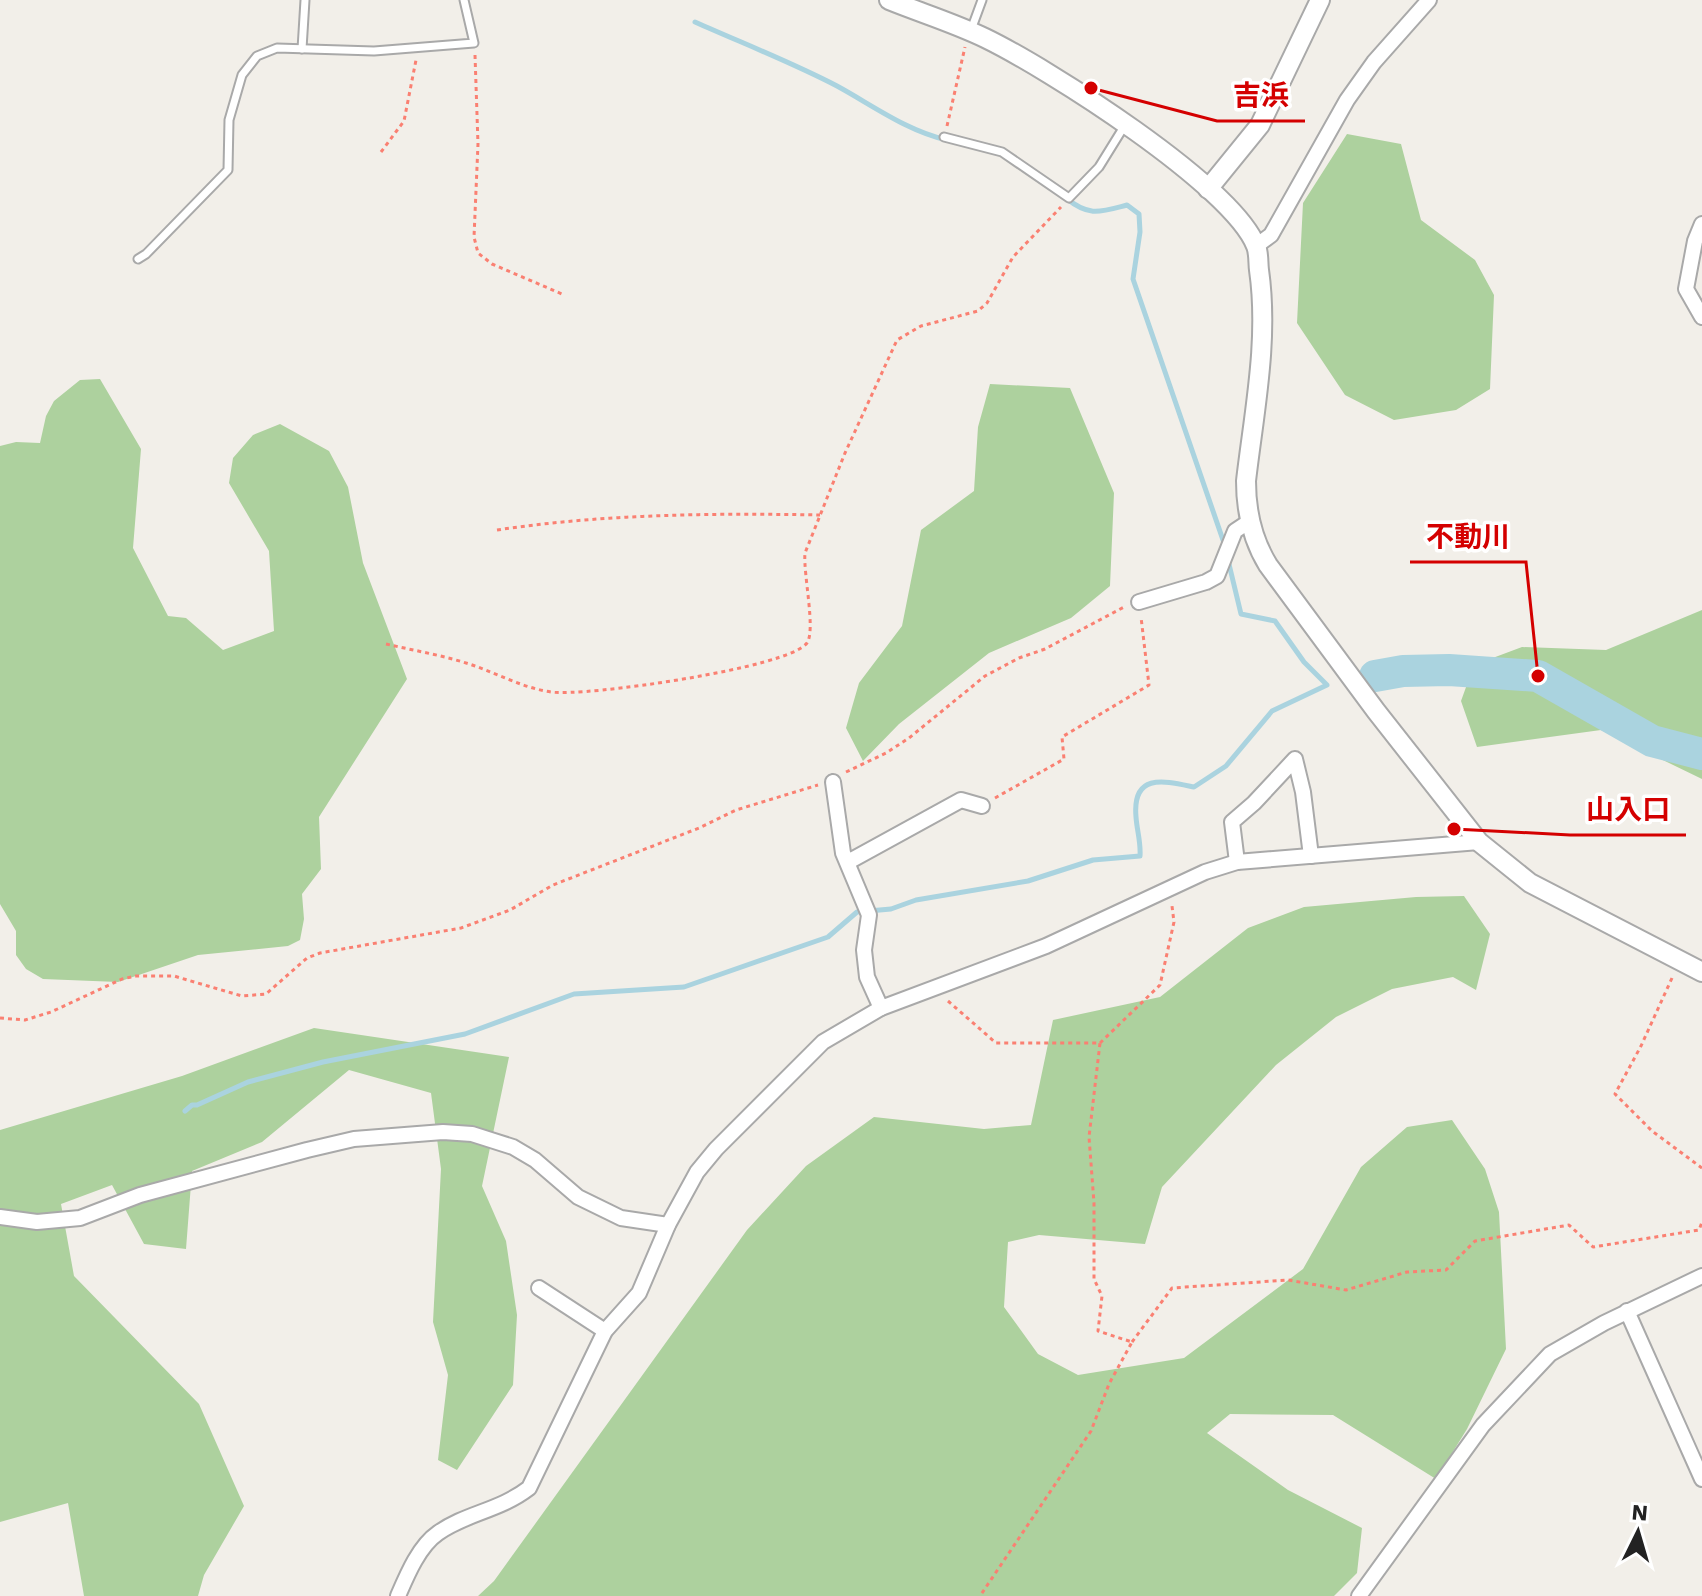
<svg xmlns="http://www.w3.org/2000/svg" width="1702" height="1596" viewBox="0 0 1702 1596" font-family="'Work Sans','Noto Sans JP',sans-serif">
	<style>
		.forest { fill: #add19e }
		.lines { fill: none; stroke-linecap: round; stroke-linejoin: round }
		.stream { stroke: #aad3df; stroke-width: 5 }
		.river { stroke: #aad3df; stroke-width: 32 }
		.service-casing { stroke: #a9a9a9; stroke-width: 11 }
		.minor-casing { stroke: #a9a9a9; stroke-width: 18 }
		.tertiary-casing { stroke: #a9a9a9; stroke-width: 22 }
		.path { stroke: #fa8072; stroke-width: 3; stroke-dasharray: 4 4; stroke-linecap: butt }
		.service { stroke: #fff; stroke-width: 7 }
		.minor { stroke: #fff; stroke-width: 14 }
		.tertiary { stroke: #fff; stroke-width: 18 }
		.leader { fill: none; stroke: #d40000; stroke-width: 3 }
		.callout-dot { fill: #d40000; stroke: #fff; stroke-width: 3 }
		.callout-label { font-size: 28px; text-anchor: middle; font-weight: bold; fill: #d40000; stroke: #fff; stroke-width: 7; stroke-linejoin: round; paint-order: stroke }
	</style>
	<rect width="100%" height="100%" fill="#f2efe9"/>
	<g class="forest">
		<path d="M1347,134L1401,144L1421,220L1475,260L1494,295L1490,389L1456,410L1394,420L1345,395L1297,323L1303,203Z"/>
		<path d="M100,379L141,449L133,548L168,616L186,618L223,650L274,631L269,551L229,483L233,458L253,435L280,424L329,451L348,487L363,563L407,679L319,817L321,869L302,894L304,919L300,940L288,946L198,955L118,982L43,979L26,969L16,955V931L0,904V446L16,442L40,443L46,416L54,401L80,380Z"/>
		<path d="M990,384L1070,388L1114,493L1110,586L1071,618L989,653L899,724L863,761L846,728L859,683L902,626L921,530L974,491L978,427Z"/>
		<path d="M1702,610V779L1601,730L1477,747L1461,701L1474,665L1522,647L1606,650Z"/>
		<path d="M1464,896L1490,934L1476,990L1453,977L1392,989L1336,1017L1276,1065L1162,1187L1145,1244L1039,1235L1008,1242L1004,1307L1038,1354L1078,1375L1184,1358L1303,1269L1361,1167L1407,1127L1452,1120L1485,1169L1499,1212L1506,1349L1467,1429L1436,1479L1333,1415L1230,1414L1207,1433L1288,1490L1362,1528L1357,1573L1334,1596H478L494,1581L747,1230L806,1166L874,1117L984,1129L1031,1125L1053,1020L1160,997L1248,928L1304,907L1416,897Z"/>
		<path d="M314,1028L509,1057L482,1186L506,1241L517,1315L513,1385L457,1470L438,1460L448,1375L433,1322L441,1169L431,1093L349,1070L262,1142L192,1171L186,1249L144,1244L112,1185L61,1204L74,1276L199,1404L244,1506L204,1575L198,1596H84L68,1503L0,1522V1130L182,1076Z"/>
	</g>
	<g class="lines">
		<g class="stream">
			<path d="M695,22C742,43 791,62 837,86C872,105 907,131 947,140"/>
			<path d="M1066,198C1089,217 1100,212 1127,205L1139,214L1140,232L1133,279L1224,543"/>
			<path d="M185,1111L192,1105H197L248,1082L323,1062L465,1034L574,994L684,987L828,937L857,912L891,909L916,900L1028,881L1093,860L1140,856C1141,842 1137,831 1136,817C1132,772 1165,781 1194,787L1226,766L1272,711L1327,685L1304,662L1275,621L1241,614L1228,560"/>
		</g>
		<path class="river" d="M1375,676L1403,671L1449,670L1538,676L1652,741L1702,754"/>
		<g class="service-casing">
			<g id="service">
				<path d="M971,30L982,0"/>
				<path d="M302,49L305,0"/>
				<path d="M944,137L1002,152L1069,198L1099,167L1125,125"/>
				<path d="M138,259L146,254L228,170L229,120L242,75L257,56L277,48L374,51L474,43L464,0"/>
			</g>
		</g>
		<g class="minor-casing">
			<g id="minor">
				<path d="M1702,224L1695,241L1686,289L1702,317"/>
				<path d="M1256,246L1271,235L1347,100L1374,62L1429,0"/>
				<path d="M1139,602L1206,582L1217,576L1235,531L1250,521"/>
				<path d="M833,782L843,853L869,915L864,950L867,977L881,1008"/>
				<path d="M848,862L961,800L982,806"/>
				<path d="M1237,862L1232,822L1254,803L1295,759L1303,792L1311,856"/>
				<path d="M0,1217L37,1222L80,1218L140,1195L307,1150L354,1139L443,1132L472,1134L513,1147L535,1160L578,1197L621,1218L668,1225"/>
				<path d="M539,1288L605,1331"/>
				<path d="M1627,1311L1702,1479"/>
				<path d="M398,1596C407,1575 419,1546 438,1533C466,1513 499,1511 529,1488L605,1331L639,1293L668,1225L697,1172L716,1149L823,1042L881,1008L1046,946L1205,872L1237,862L1479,842"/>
				<path d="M1359,1596L1483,1425L1550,1354L1604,1323L1702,1276"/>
			</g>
		</g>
		<g class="tertiary-casing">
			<g id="tertiary">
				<path d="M889,0C921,13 954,23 985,38C1047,68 1232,185 1256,246C1259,253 1258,263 1259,270C1269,340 1254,412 1246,481C1246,512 1252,539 1268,565L1376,711L1479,842L1530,883L1702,972"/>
				<path d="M1208,189L1260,125L1320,0"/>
			</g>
		</g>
		<g class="path">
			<path d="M475,55L478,144L474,237L478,253L492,264L562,294"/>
			<path d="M947,126L965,47"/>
			<path d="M381,152L404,121L416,60"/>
			<path d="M497,530C604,514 712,513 820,515"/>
			<path d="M386,644C416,651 447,656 475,666C500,675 524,688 551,692C585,697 789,668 807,643C816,630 803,573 805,553L845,453L897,340L921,326L978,311L987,303L1013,257L1061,207"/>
			<path d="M846,772L886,753L909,738L985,676L1019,658L1045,649L1126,606"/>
			<path d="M995,798L1064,759L1062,737L1149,685L1141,617"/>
			<path d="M1672,978L1641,1046L1615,1094L1652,1131L1702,1168"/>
			<path d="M948,1001L996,1043H1100L1089,1137L1094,1203V1279L1102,1296L1098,1331L1132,1342L1109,1384L1091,1431L980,1596"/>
			<path d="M0,1018L25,1020L51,1012L122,979L136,976H174L242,996L266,994L307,958L320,953L461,928L510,910L553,885L699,828L736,810L818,785"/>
			<path d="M1100,1043L1160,985L1174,922L1172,906"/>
			<path d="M1132,1342L1172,1288L1288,1280L1346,1290L1407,1272L1446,1270L1475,1241L1569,1225L1593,1247L1699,1230L1702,1222"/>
		</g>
		<use href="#service" class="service"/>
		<use href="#minor" class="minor"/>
		<use href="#tertiary" class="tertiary"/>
	</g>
	<path class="leader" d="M1091 88L1217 121H1305M1538 676L1526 562H1410M1454 829L1570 835H1686"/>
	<g class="callout-dot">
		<circle cx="1091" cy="88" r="8"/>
		<circle cx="1538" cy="676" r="8"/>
		<circle cx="1454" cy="829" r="8"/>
	</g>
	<g class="callout-label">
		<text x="1261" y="105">吉浜</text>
		<text x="1468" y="546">不動川</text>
		<text x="1628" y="819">山入口</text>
	</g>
	<g transform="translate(1638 1532) rotate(5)" stroke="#ffffff" stroke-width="6" paint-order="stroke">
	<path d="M0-6L14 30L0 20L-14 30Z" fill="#222222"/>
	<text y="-12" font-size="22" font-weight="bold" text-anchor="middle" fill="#222222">N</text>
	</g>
</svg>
